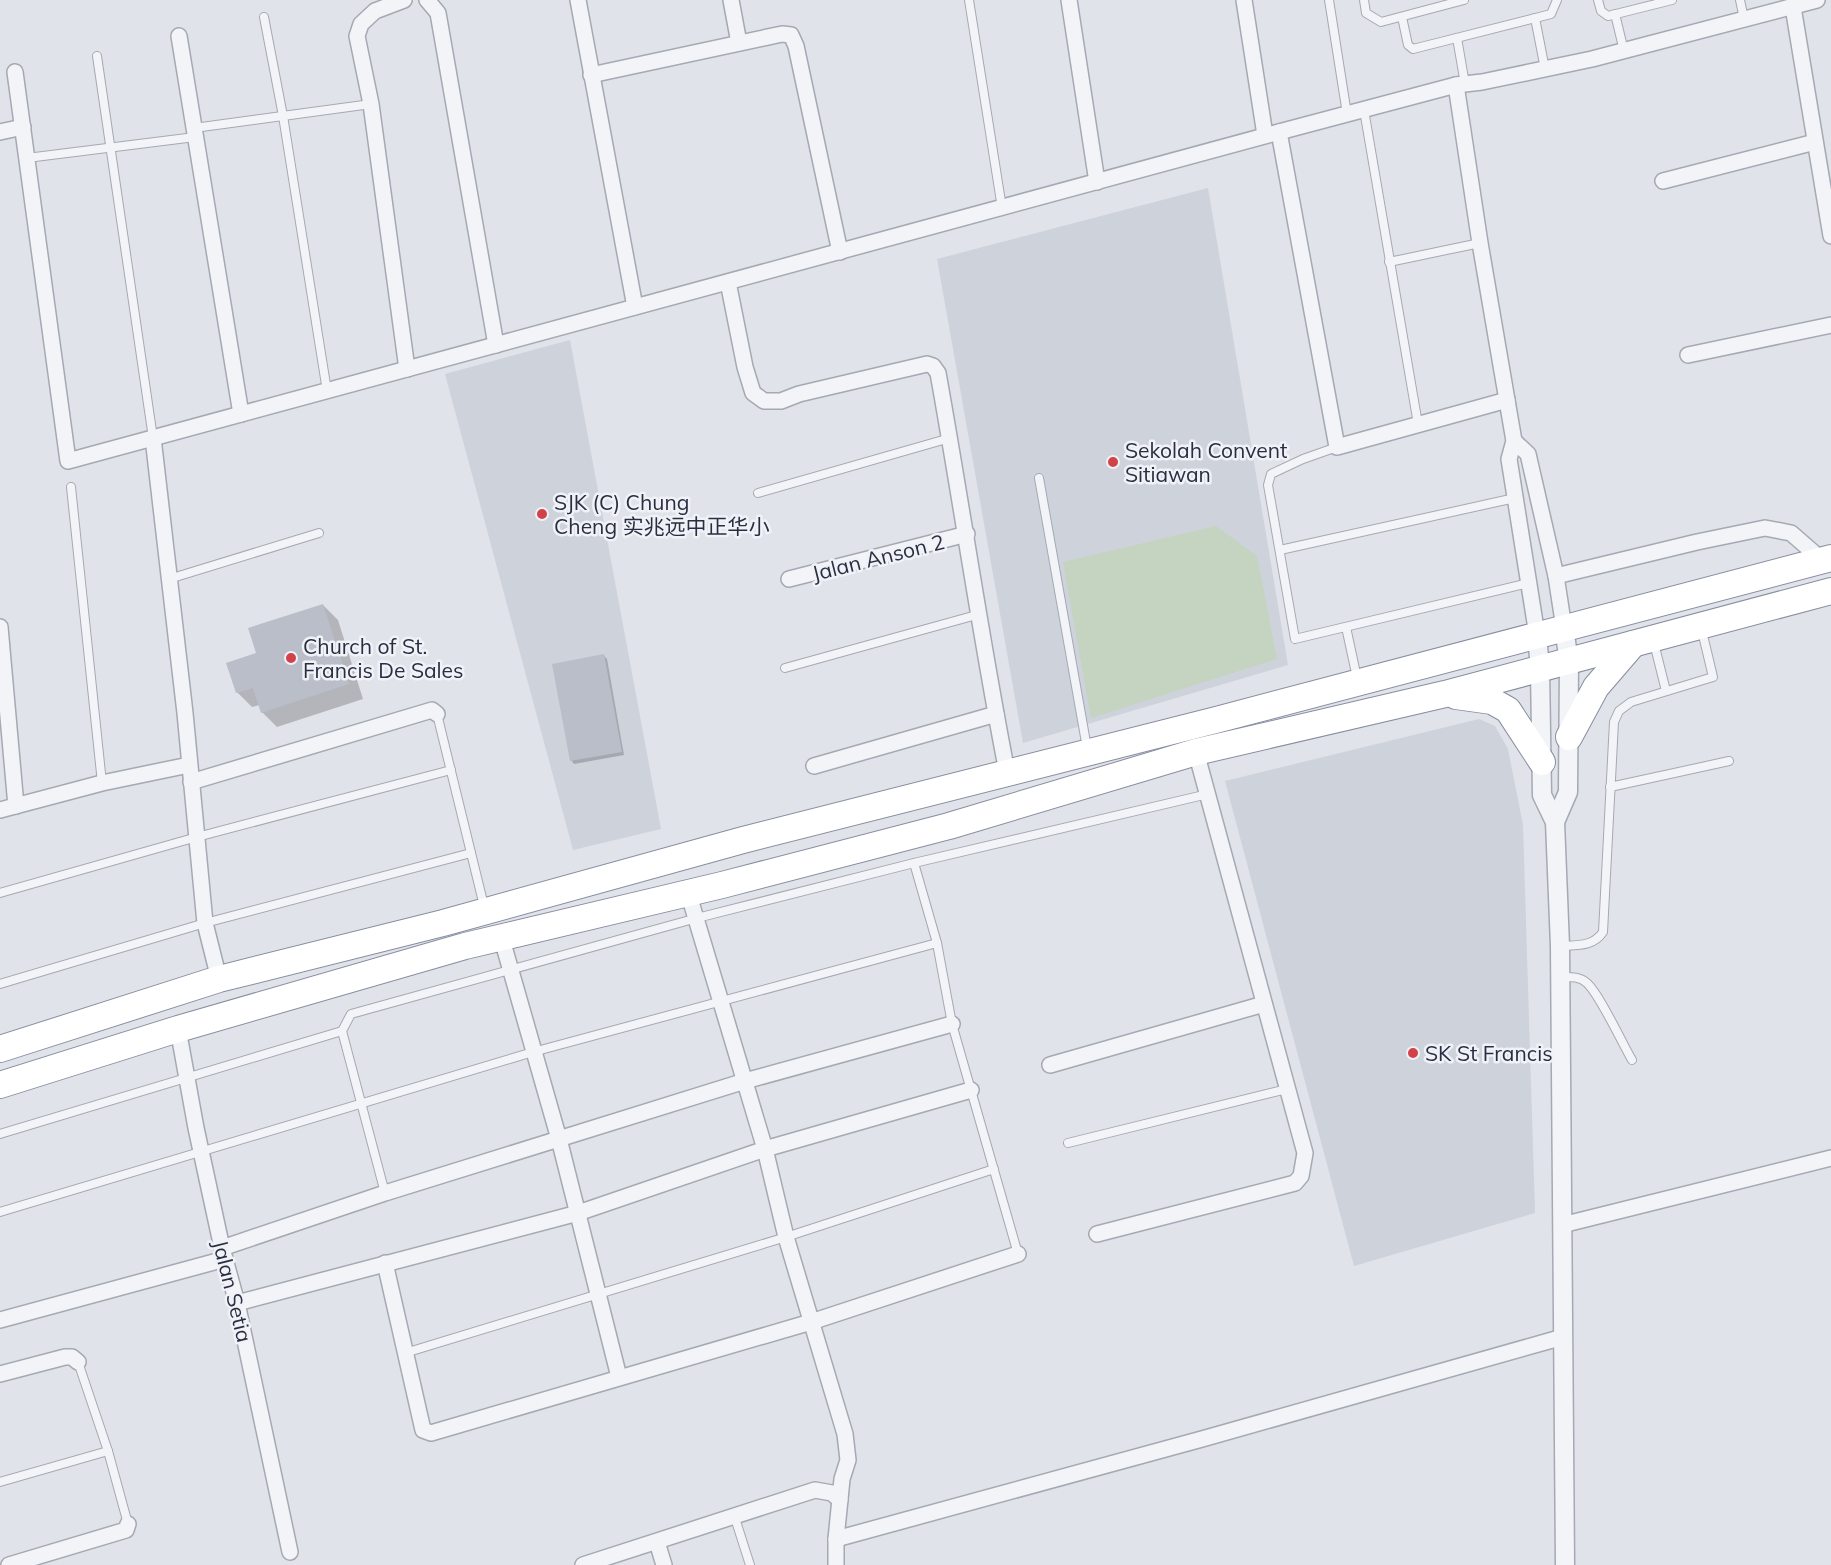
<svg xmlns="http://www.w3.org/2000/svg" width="1831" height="1565" viewBox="0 0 1831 1565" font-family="Mulish,'Noto Sans SC',sans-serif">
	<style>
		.built { fill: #ced2db }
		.green { fill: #c4d4c1 }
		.shadow { fill: #0003 }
		.building { fill: #babec9 }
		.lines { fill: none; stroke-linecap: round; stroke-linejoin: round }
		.service-casing { stroke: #a5a9b3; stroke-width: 10 }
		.minor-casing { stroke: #a5a9b3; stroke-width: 18 }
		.tertiary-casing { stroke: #a5a9b3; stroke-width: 21 }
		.trunk-casing { stroke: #878ea0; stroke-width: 28 }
		.service { stroke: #f3f4f8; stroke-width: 8 }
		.minor { stroke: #f3f4f8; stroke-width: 15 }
		.tertiary { stroke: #f3f4f8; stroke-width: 18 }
		.trunk { stroke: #fff; stroke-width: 26 }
		.poi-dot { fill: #d14249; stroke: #f0f2f7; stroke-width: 2 }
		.labels { text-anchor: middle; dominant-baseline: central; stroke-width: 5; stroke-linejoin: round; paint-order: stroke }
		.poi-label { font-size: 21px; fill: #282f41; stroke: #f0f2f7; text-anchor: start }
		.street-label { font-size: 21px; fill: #282f41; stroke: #f0f2f7 }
	</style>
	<rect width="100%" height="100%" fill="#e0e3e9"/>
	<g class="built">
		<path d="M1208,188L1288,665L1023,743L937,259Z"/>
		<path d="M570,340L661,829L573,850L445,374Z"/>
		<path d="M1479,719L1495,726L1508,749L1523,825L1535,1213L1354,1266L1225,781Z"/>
	</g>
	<path class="green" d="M1216,526L1257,556L1277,659L1091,718L1063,562Z"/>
	<g class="shadow">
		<path d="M323,605L338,620L363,699L277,727L262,712L260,705L252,707L237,692L258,654Z"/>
		<path d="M604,656L607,659L624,755L574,764L571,760Z"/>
	</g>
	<g class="building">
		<path d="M323,604L349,684L261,713L253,688L236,693L226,663L256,653L248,628Z"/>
		<path d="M604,654L622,752L570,761L552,664Z"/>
	</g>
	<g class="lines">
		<g class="service-casing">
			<g id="service">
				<path d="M969,0L1002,208"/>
				<path d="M1329,0L1347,114"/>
				<path d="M1364,0L1366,13L1381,22L1464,0"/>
				<path d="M1598,0L1601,11L1608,16L1672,0"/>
				<path d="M1740,0L1744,19"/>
				<path d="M1615,14L1624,51"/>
				<path d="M264,17L283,116L327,391"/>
				<path d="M1402,17L1408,45L1413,49L1551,14L1557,0"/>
				<path d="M1535,18L1545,69"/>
				<path d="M1457,38L1465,84"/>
				<path d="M97,56L153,438"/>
				<path d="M1364,110L1418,424"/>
				<path d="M194,128L371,104"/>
				<path d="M27,158L195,137"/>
				<path d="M1389,262L1480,243"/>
				<path d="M1337,447L1303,459L1271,474L1268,485L1295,639L1529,583"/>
				<path d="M1039,478L1087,748"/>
				<path d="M71,487L102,783"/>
				<path d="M758,493L950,438"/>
				<path d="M1280,550L1515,498"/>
				<path d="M169,579L319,533"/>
				<path d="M1346,627L1357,678"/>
				<path d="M1654,643L1666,691"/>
				<path d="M785,668L980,614"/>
				<path d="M437,714L484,906"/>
				<path d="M1610,787L1729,761"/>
				<path d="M914,863L937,943L952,1024L1018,1254"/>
				<path d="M0,893L197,837L451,770"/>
				<path d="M1561,946C1577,945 1593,947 1603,932L1614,722L1619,711L1631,702L1713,677L1702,631"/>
				<path d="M1560,977C1570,977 1579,976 1587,983C1600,995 1622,1043 1632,1060"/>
				<path d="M0,984L205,923L471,853"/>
				<path d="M342,1031L385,1193"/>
				<path d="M0,1134L342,1031L351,1014L697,918L914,863L1208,794"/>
				<path d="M1068,1143L1287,1089"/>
				<path d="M0,1212L533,1052L937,943"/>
				<path d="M405,1353L786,1237L994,1169"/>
				<path d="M78,1362L108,1451L128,1524"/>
				<path d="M0,1482L108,1451"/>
				<path d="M734,1515L750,1565"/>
			</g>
		</g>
		<g class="minor-casing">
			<g id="minor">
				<path d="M404,0L375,11L361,24L357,36L371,104L407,369"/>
				<path d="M427,0L438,13L496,345"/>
				<path d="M578,0L635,307"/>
				<path d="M731,0L739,43"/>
				<path d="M1069,0L1097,182"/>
				<path d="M1244,0L1265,135"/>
				<path d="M1793,7L1831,236"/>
				<path d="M179,36L241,414"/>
				<path d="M15,72L68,461L1279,132L1456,85L1482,82L1592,59L1817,0"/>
				<path d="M591,75L782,34L791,35L796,46L840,252"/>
				<path d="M1456,85L1480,243L1514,441L1509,459L1537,635"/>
				<path d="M0,132L23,127"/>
				<path d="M1279,132L1337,447L1507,400"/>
				<path d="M1663,181L1815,142"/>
				<path d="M728,282L745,367L753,393L764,401H781L799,394L927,364L933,366L938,373C962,506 981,640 1007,772"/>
				<path d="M1688,355L1831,325"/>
				<path d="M153,438L185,713L205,923L219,979"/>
				<path d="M1514,441L1528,454L1556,576L1564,628"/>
				<path d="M1556,576L1697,542L1765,528L1791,533L1822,560"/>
				<path d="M789,579L967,534"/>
				<path d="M0,627L16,806"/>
				<path d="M814,766L996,714"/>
				<path d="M191,782L422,713L432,710L437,714"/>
				<path d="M0,810L102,783L189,765"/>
				<path d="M688,892L765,1149L786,1237L845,1434L848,1460L842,1479L836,1539V1565"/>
				<path d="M501,936L559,1139L619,1377"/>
				<path d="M178,1029L196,1128L222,1248L237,1303L290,1552"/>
				<path d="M1050,1065L1264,1004"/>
				<path d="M1562,1225L1831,1158"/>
				<path d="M1097,1234L1295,1183L1301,1176L1305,1153L1196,752"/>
				<path d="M222,1248L385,1193L745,1081L952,1024"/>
				<path d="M385,1263L423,1430L431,1433L811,1322L1018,1254"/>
				<path d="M237,1303L578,1213L765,1149L971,1090"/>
				<path d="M0,1320L225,1259"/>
				<path d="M0,1374L65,1357H72L78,1362"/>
				<path d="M836,1539L1202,1439L1563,1337"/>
				<path d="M657,1542L664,1565"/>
				<path d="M9,1565L126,1530L128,1524"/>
				<path d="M583,1565L815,1490L832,1493L840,1500"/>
			</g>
		</g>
		<g class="tertiary-casing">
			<g id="tertiary">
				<path d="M1537,635L1540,669L1542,795L1555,822L1560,946L1565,1565"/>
				<path d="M1555,822L1568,792L1569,662L1564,628"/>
			</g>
		</g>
		<g class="trunk-casing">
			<g id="trunk">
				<path d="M1456,696L1492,701L1508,710L1542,762"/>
				<path d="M1569,737L1596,687L1633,644"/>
				<path d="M0,1049L219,979L443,923L743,840L1216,720L1831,558"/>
				<path d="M0,1085L178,1029L465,946L722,885L949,826L1196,752L1445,694L1831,591"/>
			</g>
		</g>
		<use href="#service" class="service"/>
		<use href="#minor" class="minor"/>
		<use href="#tertiary" class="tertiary"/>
		<use href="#trunk" class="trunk"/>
	</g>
	<g class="poi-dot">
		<circle cx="1113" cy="462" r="6"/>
		<circle cx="542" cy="514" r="6"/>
		<circle cx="291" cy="658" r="6"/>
		<circle cx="1413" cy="1053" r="6"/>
	</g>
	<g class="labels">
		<g class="poi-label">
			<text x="1125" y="450">Sekolah Convent<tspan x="1125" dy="24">Sitiawan</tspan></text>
			<text x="554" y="502">SJK (C) Chung<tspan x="554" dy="24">Cheng 实兆远中正华小</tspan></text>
			<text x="303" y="646">Church of St.<tspan x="303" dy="24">Francis De Sales</tspan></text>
			<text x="1425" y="1053">SK St Francis</text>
		</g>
		<g class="street-label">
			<text transform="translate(878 557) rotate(-14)">Jalan Anson 2</text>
			<text transform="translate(233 1291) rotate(76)">Jalan Setia</text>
		</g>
	</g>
</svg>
